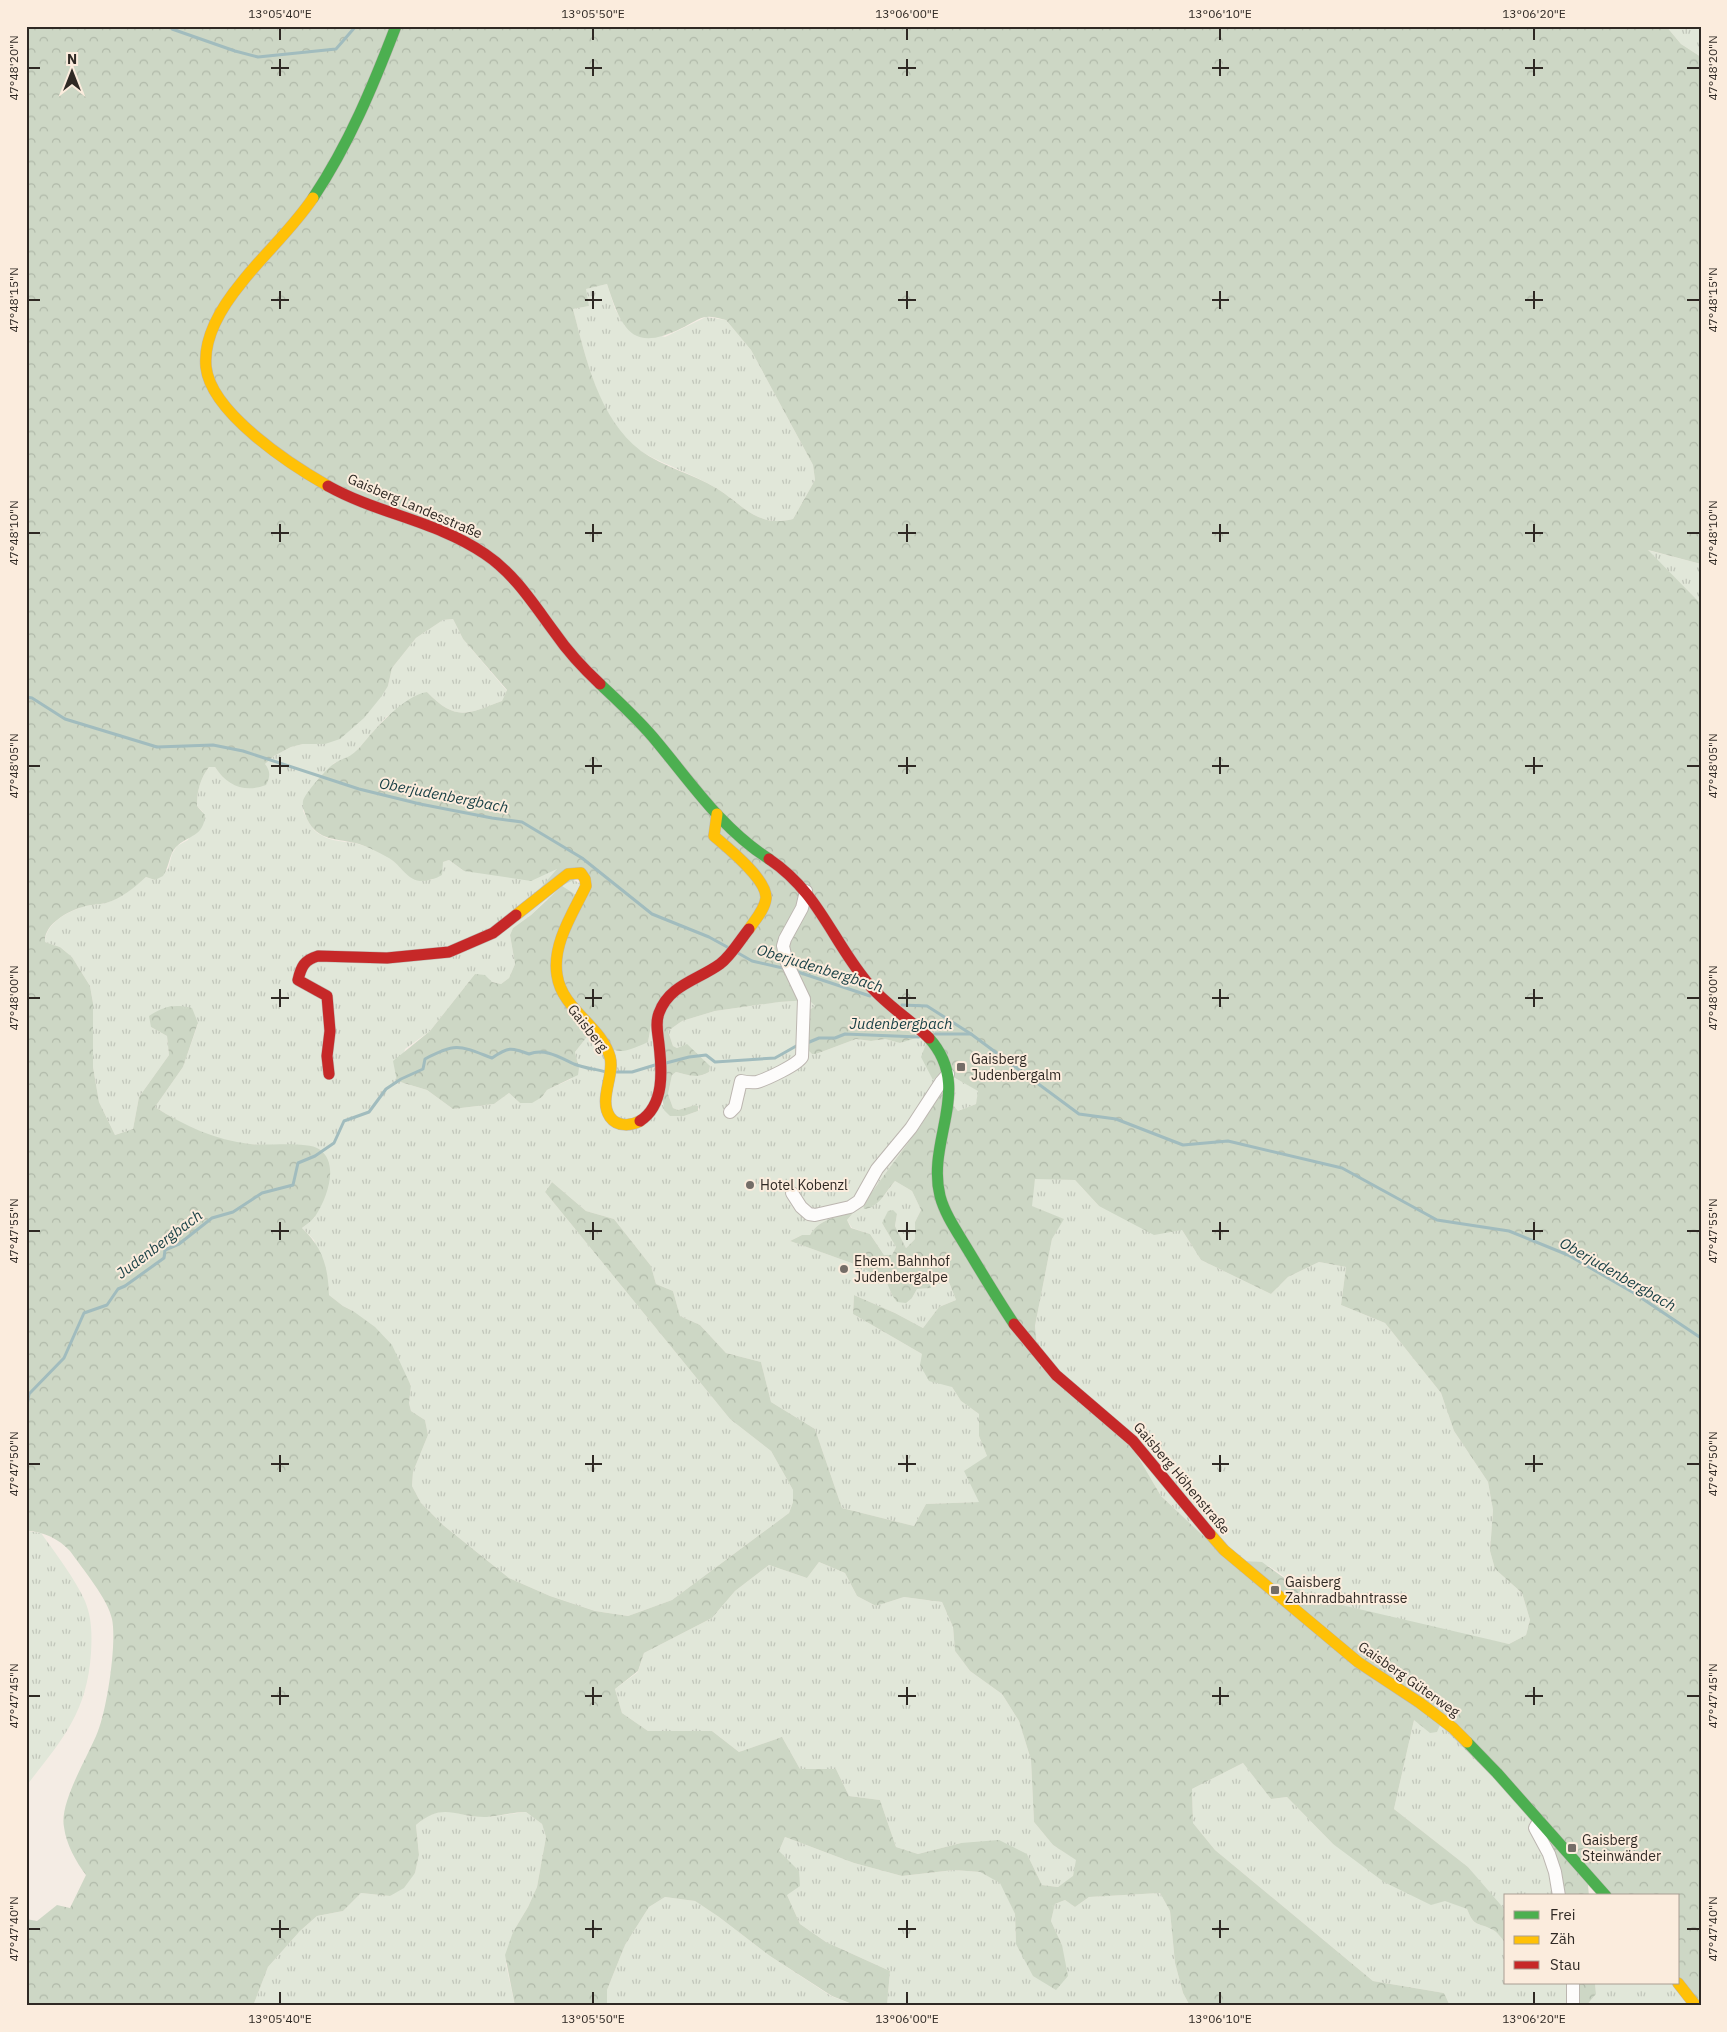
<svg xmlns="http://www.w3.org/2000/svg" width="1727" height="2032" viewBox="0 0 1727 2032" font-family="'IBM Plex Sans',sans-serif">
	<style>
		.grass { fill: url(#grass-tufts) }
		.forest { fill: url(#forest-crowns); fill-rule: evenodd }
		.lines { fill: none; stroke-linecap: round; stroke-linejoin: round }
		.stream { stroke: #a1bcbe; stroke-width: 3 }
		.street-casing { stroke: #bcb6b0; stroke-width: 14 }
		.fast-casing { stroke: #bcb6b0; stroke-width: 12 }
		.slow-casing { stroke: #bcb6b0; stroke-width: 12 }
		.jam-casing { stroke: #bcb6b0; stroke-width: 12 }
		.street { stroke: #fdfcfb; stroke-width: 12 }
		.fast { stroke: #4caf50; stroke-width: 11 }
		.slow { stroke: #ffc107; stroke-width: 11 }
		.jam { stroke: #c62828; stroke-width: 11 }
		.ticks { fill: none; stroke: #2f2924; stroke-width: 2 }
		.poi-dot { fill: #746d67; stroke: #fbecdd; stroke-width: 2 }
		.labels { text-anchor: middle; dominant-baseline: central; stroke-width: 4; stroke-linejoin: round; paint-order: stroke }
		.street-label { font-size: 14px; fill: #2f2924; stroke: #fbecdd }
		.poi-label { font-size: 14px; fill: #2f2924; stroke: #fbecdd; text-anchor: start }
		.water-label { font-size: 15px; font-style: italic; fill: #163e44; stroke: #fbecdd }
		.neatline { fill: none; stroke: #2f2924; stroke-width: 2 }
		.ticks-label { font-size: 12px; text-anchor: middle; fill: #2f2924 }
	</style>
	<defs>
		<pattern id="grass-tufts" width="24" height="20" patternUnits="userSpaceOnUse" patternTransform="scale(1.25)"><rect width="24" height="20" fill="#e1e7d9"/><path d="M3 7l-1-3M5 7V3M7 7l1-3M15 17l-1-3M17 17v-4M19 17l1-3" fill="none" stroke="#c1c6ba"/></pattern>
		<pattern id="forest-crowns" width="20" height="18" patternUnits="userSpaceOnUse" patternTransform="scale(1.25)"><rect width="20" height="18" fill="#cdd7c5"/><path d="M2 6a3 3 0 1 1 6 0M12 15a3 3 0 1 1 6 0" fill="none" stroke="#b0b9a9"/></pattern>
	</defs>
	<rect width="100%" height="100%" fill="#f4ece4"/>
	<g class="grass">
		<path d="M1666,26H1701V57L1681,44Z"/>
		<path d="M607,284L615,309L625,326L665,337L706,317L726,320L751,350L813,465L815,480L793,519C756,528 744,505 716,488C693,474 667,466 644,453C600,428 585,354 573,309L589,306L585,289Z"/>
		<path d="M1647,550L1701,564V604Z"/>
		<path d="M453,619L463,639L507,691L502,701C467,714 456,722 427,692L386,717L351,757L334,763L303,811C308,820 311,830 321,835C332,842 346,841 358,844C368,847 382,852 390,858C409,872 404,881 432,880L443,862L449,860L464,871L559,868L530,900L562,873L591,890L546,900L531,915L513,928L510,935L515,964L509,978L501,984L492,982L475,974L430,1031L405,1049L397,1081L427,1090L453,1109L494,1104L509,1093L520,1103L542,1097L547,1090L571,1079L579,1068L575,1052L590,1033L648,1042L652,1020L662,1104L670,1116H684L698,1111L699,1109L698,1106L695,1105L678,1110L673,1108L668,1094L672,1075L676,1072C687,1075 699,1079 709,1072L710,1067L687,1045L677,1048L673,1046L668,1031L682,1021L715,1011L778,1002L809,1000L815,1006L811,1009L807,1049L812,1054H816L856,1039L871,1041L885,1039L901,1043L915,1034L922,1022L935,1023L934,1035L940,1074L955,1078L979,1091L976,1104L958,1111L944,1094L940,1092L921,1125L863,1204C881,1207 885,1193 895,1181L912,1191L921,1210L915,1222V1239L906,1248L895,1226L897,1214L882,1223L896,1247L892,1255H884L870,1234L852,1228L847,1220L853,1213L852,1212C836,1217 818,1220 810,1235H802L790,1241L857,1265L886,1281L892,1295L912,1298L917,1289L930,1288L927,1279L945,1272L956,1300L939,1307L923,1328L895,1313L854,1295L853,1314L922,1354L952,1387L961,1401L979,1414V1436L987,1456L979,1502L926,1504L914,1526L842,1508L815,1429L771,1402L761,1362L726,1353L700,1325L680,1316L673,1291L656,1284L651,1266L614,1219L586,1211L552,1182L545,1192L730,1419L771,1451L793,1490V1502L789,1513L672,1600L628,1616L595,1611L550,1596L509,1578L443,1525L421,1503L412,1486L413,1472L428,1435L425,1420L411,1411L409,1403L411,1385L353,1311L343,1306L329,1295L328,1285L314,1240L302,1228L315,1217L299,1145C272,1145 243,1146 217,1139C195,1132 174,1119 155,1107L183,1067L198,1024L151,1027L167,1036L169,1055L139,1097L133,1129L115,1135L99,1102L93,1067V1003L90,986L72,957L60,947L45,942C45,924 68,911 83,907C91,904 99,905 106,903C122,898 134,887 146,877L155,880L168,869L172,854L177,846L188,840L203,812L197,806C197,791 200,779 209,767H215L222,776L233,784L265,764L274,756L291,747L303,744H325L388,686L392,668L416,638L443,620Z"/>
		<path d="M1035,1178L1075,1180L1099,1206L1182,1230L1201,1260L1271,1294L1288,1277L1319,1262L1346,1267L1341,1305L1385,1323L1441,1393L1454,1431L1488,1482L1493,1510L1490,1551L1495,1569L1522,1593L1530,1620L1526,1635L1509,1644C1447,1631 1378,1619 1317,1598C1297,1591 1284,1573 1266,1565C1255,1560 1241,1561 1229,1560L1161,1496L1133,1448L1039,1365L1035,1326L1052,1239L1063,1219L1031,1206Z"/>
		<path d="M26,1531L41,1533C56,1554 74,1577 85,1601C92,1618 92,1635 91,1653C87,1713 62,1740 27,1785Z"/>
		<path d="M819,1562L845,1573L857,1596L876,1606L904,1597L942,1602L953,1627L955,1651L970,1671L1002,1694L1019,1721L1031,1760L1034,1822L1053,1845L1077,1860L1073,1877L1058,1887L1042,1885L1027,1854L961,1843L918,1854L896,1847L880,1800L849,1796L836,1769H800L782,1737L739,1752L712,1731H648L622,1713L615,1689L638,1672L644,1653L712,1618L735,1591L769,1565L807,1578Z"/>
		<path d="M1414,1720L1440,1725L1526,1801L1562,1896H1506V1911H1504L1468,1867L1394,1809Z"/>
		<path d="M1243,1763L1271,1799L1287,1797L1333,1844L1445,1900L1467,1909C1474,1927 1477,1922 1491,1929C1497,1931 1502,1939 1506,1944V1983H1576V2006H1450L1444,1993L1373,1981L1215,1850L1193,1823L1192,1789Z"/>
		<path d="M445,1810L469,1816L488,1817L526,1812L542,1824L546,1837L537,1887L528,1907L513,1932L506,1964L515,2006H253L268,1967L300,1931L317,1916L343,1911L361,1893L390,1896L415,1873L419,1855L416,1825L427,1816Z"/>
		<path d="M785,1837L854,1863L902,1876L954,1870L980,1872L1001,1883L1015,1914L1016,1944L1062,1945L1051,1921L1055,1904L1065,1900L1075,1907L1089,1897L1160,1893L1170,1911L1175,1963L1183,1993L1190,2006H887L890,1971L826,1942L800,1924L787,1895L779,1851Z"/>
		<path d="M665,1897L695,1901L719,1917L770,1956L831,1996L857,2006H607V1990L625,1945L649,1907Z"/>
		<path d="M1595,1983H1678L1698,2006H1586L1596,1994Z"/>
	</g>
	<g class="forest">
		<path d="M26,26H1666L1681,44L1701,57V564L1648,550L1701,604V2006L1678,1975V1896H1614L1588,1885L1589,1896H1562L1549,1846L1556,1838L1440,1725L1437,1732L1430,1733L1414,1720L1394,1809L1468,1867L1506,1911V1944C1502,1939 1497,1931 1491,1929C1477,1922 1474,1927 1467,1909L1445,1901L1431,1905L1384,1882L1333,1844L1287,1797L1271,1799L1243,1763L1192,1789L1193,1823L1215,1850L1373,1981L1444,1993L1450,2006H1190L1183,1993L1175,1963L1170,1911L1160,1893L1089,1897L1075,1907L1065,1900L1055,1904L1051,1921L1062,1945L1068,1976L1056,1990L1033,1976L1016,1944L1015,1914L1000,1883L980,1872L954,1870L902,1876L854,1863L785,1837L779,1851L799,1871L800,1886L787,1895L800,1924L826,1942L890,1971L887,2006H857L832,1996L770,1956L719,1917L695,1901L665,1897L649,1907L625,1945L607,1990V2006H515L505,1955L513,1932L528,1907L537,1887L546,1837L542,1824L526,1812C513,1812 500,1816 487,1817C455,1818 444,1801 416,1825L419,1855L415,1873L404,1888L390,1896L361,1893L343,1911L317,1916L300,1931L268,1967L253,2006H26V1919L37,1921L57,1905L70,1908L86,1875C76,1862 66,1844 64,1827C59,1802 89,1755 98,1731C107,1709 117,1643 112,1619C108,1599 82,1568 70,1551C59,1539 43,1531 26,1531ZM607,284C622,330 632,353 682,328C689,325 699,317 707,317C713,316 720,319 726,320L751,350L813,465L815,480L793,519C756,528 744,505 716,488C693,474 663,467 641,451C598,418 586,358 573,309L589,306L586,289ZM453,619L463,639L507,690L502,701C467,714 456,722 427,692C403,696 375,729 360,747C349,759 347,756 335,763C328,767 305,793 303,801C302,807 305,813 307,819C318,842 338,838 359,844C368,847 378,852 387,857C400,863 405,879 420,881C428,881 435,879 442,875L443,862L449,860L464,871L531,881L557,869L530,900L587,874L584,900L562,886L531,915L513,928L510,935L515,964L509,978L501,984L492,982L485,975L475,974L430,1031L393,1061L397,1081L427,1090L453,1109L494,1104L509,1093L520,1103H532L542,1097L547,1090L578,1075L579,1068L575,1052L590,1033C618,1053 615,1057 648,1042L652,1020L664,1110L670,1116H684L698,1111V1106L695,1105L678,1110L673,1108L668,1094L672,1075L676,1072C687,1075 698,1079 709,1072L710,1066L687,1044L677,1048L673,1046L668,1031L682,1021L715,1011L779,1002L809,1000L815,1006L808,1011L807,1049L812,1054H816L856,1039L871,1041L885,1039L900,1043L916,1038L915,1034L922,1022L935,1023L934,1035L926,1044L921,1057L933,1080L940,1074L955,1078L978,1091L976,1104L958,1111L944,1094L940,1092L921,1125L863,1204L864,1209C879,1208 886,1191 895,1181L912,1191L921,1210L915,1222V1239L906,1248L895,1226L897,1214L893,1210L888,1211L882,1223L896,1247L892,1255H884L870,1234L851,1228L847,1220L853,1213L852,1212C836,1217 818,1220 810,1235H802L790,1241L857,1265L886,1281L892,1295L897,1302L906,1303L912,1298L917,1289L931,1288L927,1279L945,1272L956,1300L939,1307L923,1328L895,1313L854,1295L853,1314L922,1354L920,1365L929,1381L952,1387L961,1401L979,1414V1436L987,1456L964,1471L979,1502L926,1504L914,1526L842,1508L815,1429L771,1402L761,1362L726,1353L700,1325L680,1316L673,1291L656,1284L651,1266L614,1219L586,1211L552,1182L545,1192L730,1419L771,1451L793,1490V1502L789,1513L672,1600L628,1616L595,1611L550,1596L509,1578L443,1525L421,1503L412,1486L413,1472L428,1435L425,1420L411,1411L409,1403L411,1386L392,1345L375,1327L353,1311L343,1306L329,1295C328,1267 323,1248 302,1228C307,1224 313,1220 316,1215C327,1198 340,1163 319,1149C307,1141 266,1146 250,1144C215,1140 185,1126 155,1107L183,1067L198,1023L192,1008C173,1004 165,1006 149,1016L151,1027L167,1036L169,1055L139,1097L133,1129L115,1135L99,1102L93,1067V1003L90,986L72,957L60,947L45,942C44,924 68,911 83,907C90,904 99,905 106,903C122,898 134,888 146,877L155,880L163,876C169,868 169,854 176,847C188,835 204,837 205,815L197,806C197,791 200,779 209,767H215C227,786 245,793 266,785C270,777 271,772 265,764L274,756L291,747L303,744H325L340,739L364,718L381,697L388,686L392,668L416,638L443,620ZM1035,1179L1075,1180L1099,1206L1154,1235L1182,1230L1201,1260L1271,1294L1288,1277L1319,1262L1346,1267L1341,1305L1385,1323L1441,1393L1454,1431L1488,1482L1493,1510L1490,1551L1495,1569L1522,1593L1530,1620L1526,1635L1509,1644L1333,1603L1314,1597L1298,1588L1262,1562L1229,1560L1161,1496L1133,1448L1039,1365L1035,1326L1052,1239L1064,1219L1032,1206ZM819,1562L845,1573L857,1596L876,1606L904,1597L942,1602L953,1627L955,1651L970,1671L1002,1694L1019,1721L1031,1760L1034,1822L1053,1845L1076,1860L1073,1876L1058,1887L1042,1885L1027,1854L999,1840L961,1843L918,1854L896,1847L880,1800L849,1796L836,1769H800L782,1737L739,1752L712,1731H648L622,1713L615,1689L638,1671L644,1653L712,1618L735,1591L769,1565L807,1578Z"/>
		<path d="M1576,1983H1595L1596,1994L1586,2006H1576Z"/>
	</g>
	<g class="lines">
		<g class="stream">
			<path d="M170,26L172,29L235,51L258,57L336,49L356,26"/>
			<path d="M26,697L32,698L65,719L157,747L213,745L243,751L359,789L420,804L492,818L522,822L582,858L652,914L709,937L729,948"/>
			<path d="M738,953L752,961L787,969"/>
			<path d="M795,971L870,996"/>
			<path d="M902,1005L927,1006L971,1034L1079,1114L1116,1119L1183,1145L1228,1141L1342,1168L1437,1220L1509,1231L1568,1255L1634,1293L1701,1338"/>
			<path d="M935,1034H971"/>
			<path d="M807,1043L819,1038H835L845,1034L919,1037"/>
			<path d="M666,1063L689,1057L706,1055L715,1062L775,1058L798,1045"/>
			<path d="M617,1072H632L655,1065"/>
			<path d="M26,1411L29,1394L64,1358L84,1313L107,1305L118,1289L125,1286L164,1258L165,1250L179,1244L212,1218L233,1212L262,1193L293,1185L298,1163L315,1156L334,1143L344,1121L369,1112L386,1089L401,1079L423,1069L425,1059C457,1042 460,1046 492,1058C508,1047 511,1047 529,1054C545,1048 559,1057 574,1064C584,1068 595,1069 606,1072"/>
		</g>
		<g class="street-casing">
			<g id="street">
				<path d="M730,1112L735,1107L741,1081C746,1082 751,1083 757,1082C767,1079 797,1065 802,1057L804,999L787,963L783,946L785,939L802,908L806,891"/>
				<path d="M792,1193L801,1207L809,1214L815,1215L850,1207L859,1201L877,1169L911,1128L941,1082L948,1074"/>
				<path d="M1539,1821L1535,1828L1549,1854L1555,1872L1559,1896"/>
				<path d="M1573,2006V1983"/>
			</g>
		</g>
		<g class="fast-casing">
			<g id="fast">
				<path d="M313,198C349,144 373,86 396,26"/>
				<path d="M600,684C620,703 640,721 657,742C692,784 722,829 769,859"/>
				<path d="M929,1038C974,1088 926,1140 940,1196C945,1215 958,1233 968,1250C983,1275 998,1300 1014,1324"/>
				<path d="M1467,1742L1497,1773L1606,1896"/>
			</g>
		</g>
		<g class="slow-casing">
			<g id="slow">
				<path d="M313,198C292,229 265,253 242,282C223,305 203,336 206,367C211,413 291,465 328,486"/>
				<path d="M717,814L714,836C728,848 767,879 766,898C765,909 755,920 749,929"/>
				<path d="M516,915L568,874L581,873L585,879L586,886C573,913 552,944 557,975C562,1010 601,1025 610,1057C615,1075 598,1100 610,1117C617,1127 631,1126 640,1121"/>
				<path d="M1210,1534L1224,1550L1358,1662L1420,1703L1453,1728L1467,1742"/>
				<path d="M1678,1983L1696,2006"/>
			</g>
		</g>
		<g class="jam-casing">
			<g id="jam">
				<path d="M328,486C378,514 437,521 485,554C515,574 534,605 555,633C568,652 584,669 600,684"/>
				<path d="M769,859C818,892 831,938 866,981C884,1004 909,1018 929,1038"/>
				<path d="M329,1074L327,1056L330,1031L327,996L298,980C301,967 304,960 318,956L387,958L449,952L493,933L516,915"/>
				<path d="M640,1121C665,1105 662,1070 659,1044C658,1034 655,1023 659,1013C669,985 698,980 720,964C731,956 740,940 749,929"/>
				<path d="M1014,1324L1056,1375L1133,1441L1210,1534"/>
			</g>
		</g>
		<use href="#street" class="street"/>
		<use href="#fast" class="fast"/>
		<use href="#slow" class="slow"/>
		<use href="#jam" class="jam"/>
	</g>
	<path class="ticks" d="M280,28V40M593,28V40M907,28V40M1220,28V40M1534,28V40M280,59V76M593,59V76M907,59V76M1220,59V76M1534,59V76M28,68H40M271,68H289M585,68H602M898,68H916M1212,68H1229M1525,68H1543M1687,68H1700M280,291V309M593,291V309M907,291V309M1220,291V309M1534,291V309M28,300H40M271,300H289M585,300H602M898,300H916M1212,300H1229M1525,300H1543M1687,300H1700M280,524V542M593,524V542M907,524V542M1220,524V542M1534,524V542M28,533H40M271,533H289M585,533H602M898,533H916M1212,533H1229M1525,533H1543M1687,533H1700M280,757V774M593,757V774M907,757V774M1220,757V774M1534,757V774M28,766H40M271,766H289M585,766H602M898,766H916M1212,766H1229M1525,766H1543M1687,766H1700M280,989V1007M593,989V1007M907,989V1007M1220,989V1007M1534,989V1007M28,998H40M271,998H289M585,998H602M898,998H916M1212,998H1229M1525,998H1543M1687,998H1700M280,1222V1240M593,1222V1240M907,1222V1240M1220,1222V1240M1534,1222V1240M28,1231H40M271,1231H289M585,1231H602M898,1231H916M1212,1231H1229M1525,1231H1543M1687,1231H1700M280,1455V1472M593,1455V1472M907,1455V1472M1220,1455V1472M1534,1455V1472M28,1464H40M271,1464H289M585,1464H602M898,1464H916M1212,1464H1229M1525,1464H1543M1687,1464H1700M280,1687V1705M593,1687V1705M907,1687V1705M1220,1687V1705M1534,1687V1705M28,1696H40M271,1696H289M585,1696H602M898,1696H916M1212,1696H1229M1525,1696H1543M1687,1696H1700M280,1920V1938M593,1920V1938M907,1920V1938M1220,1920V1938M28,1929H40M271,1929H289M585,1929H602M898,1929H916M1212,1929H1229M1687,1929H1700M280,1992V2004M593,1992V2004M907,1992V2004M1220,1992V2004M1534,1992V2004"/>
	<g class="poi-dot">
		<rect x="956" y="1062" width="10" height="10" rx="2.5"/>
		<circle cx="750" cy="1185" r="5"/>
		<circle cx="844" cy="1269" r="5"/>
		<rect x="1270" y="1585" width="10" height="10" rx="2.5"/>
		<rect x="1567" y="1843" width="10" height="10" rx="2.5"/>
	</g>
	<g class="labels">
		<g class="street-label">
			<text transform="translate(415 506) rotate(23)">Gaisberg Landesstraße</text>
			<text transform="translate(588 1028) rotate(52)">Gaisberg</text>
			<text transform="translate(1182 1478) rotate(50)">Gaisberg Höhenstraße</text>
			<text transform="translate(1409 1679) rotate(35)">Gaisberg Güterweg</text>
		</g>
		<g class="poi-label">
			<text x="971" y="1059">Gaisberg<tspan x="971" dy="16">Judenbergalm</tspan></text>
			<text x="760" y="1185">Hotel Kobenzl</text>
			<text x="854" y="1261">Ehem. Bahnhof<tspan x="854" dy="16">Judenbergalpe</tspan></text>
			<text x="1285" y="1582">Gaisberg<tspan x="1285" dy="16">Zahnradbahntrasse</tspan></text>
			<text x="1582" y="1840">Gaisberg<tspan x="1582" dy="16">Steinwänder</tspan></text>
		</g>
		<g class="water-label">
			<text transform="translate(444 795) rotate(11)">Oberjudenbergbach</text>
			<text transform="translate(820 968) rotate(17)">Oberjudenbergbach</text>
			<text x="901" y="1023">Judenbergbach</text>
			<text transform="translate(159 1244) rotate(-37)">Judenbergbach</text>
			<text transform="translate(1618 1274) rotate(30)">Oberjudenbergbach</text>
		</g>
	</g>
	<rect width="1727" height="2032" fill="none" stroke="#fbecdd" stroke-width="55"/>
	<rect x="1504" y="1894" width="175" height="90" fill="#fbecdd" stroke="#a99e93"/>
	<rect x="1514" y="1911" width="25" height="8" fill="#4caf50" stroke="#a99e93"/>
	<text x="1550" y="1920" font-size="15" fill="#2f2924">Frei</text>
	<rect x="1514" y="1936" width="25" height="8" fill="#ffc107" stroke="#a99e93"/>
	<text x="1550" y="1944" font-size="15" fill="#2f2924">Zäh</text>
	<rect x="1514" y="1961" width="25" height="8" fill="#c62828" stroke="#a99e93"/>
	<text x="1550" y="1970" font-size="15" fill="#2f2924">Stau</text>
	<g transform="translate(72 72)" stroke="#fbecdd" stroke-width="4" paint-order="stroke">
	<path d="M0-4L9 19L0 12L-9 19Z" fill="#2f2924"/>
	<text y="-8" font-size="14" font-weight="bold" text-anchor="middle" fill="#2f2924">N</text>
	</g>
	<rect x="28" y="28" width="1672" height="1976" class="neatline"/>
	<g class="ticks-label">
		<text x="280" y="18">13°05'40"E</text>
		<text x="593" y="18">13°05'50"E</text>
		<text x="907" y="18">13°06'00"E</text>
		<text x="1220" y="18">13°06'10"E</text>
		<text x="1534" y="18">13°06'20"E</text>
		<text transform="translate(14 68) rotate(-90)" y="4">47°48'20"N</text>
		<text transform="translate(1713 68) rotate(-90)" y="4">47°48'20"N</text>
		<text transform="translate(14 300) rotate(-90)" y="4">47°48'15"N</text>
		<text transform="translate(1713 300) rotate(-90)" y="4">47°48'15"N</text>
		<text transform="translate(14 533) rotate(-90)" y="4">47°48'10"N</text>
		<text transform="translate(1713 533) rotate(-90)" y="4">47°48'10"N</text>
		<text transform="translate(14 766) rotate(-90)" y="4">47°48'05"N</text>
		<text transform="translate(1713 766) rotate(-90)" y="4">47°48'05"N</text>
		<text transform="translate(14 998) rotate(-90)" y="4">47°48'00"N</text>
		<text transform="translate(1713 998) rotate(-90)" y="4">47°48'00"N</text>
		<text transform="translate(14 1231) rotate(-90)" y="4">47°47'55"N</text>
		<text transform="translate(1713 1231) rotate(-90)" y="4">47°47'55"N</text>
		<text transform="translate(14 1464) rotate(-90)" y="4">47°47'50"N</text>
		<text transform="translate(1713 1464) rotate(-90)" y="4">47°47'50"N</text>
		<text transform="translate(14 1696) rotate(-90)" y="4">47°47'45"N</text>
		<text transform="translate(1713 1696) rotate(-90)" y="4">47°47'45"N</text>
		<text transform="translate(14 1929) rotate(-90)" y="4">47°47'40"N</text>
		<text transform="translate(1713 1929) rotate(-90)" y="4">47°47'40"N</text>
		<text x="280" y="2023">13°05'40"E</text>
		<text x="593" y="2023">13°05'50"E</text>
		<text x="907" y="2023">13°06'00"E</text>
		<text x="1220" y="2023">13°06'10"E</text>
		<text x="1534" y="2023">13°06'20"E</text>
	</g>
</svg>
